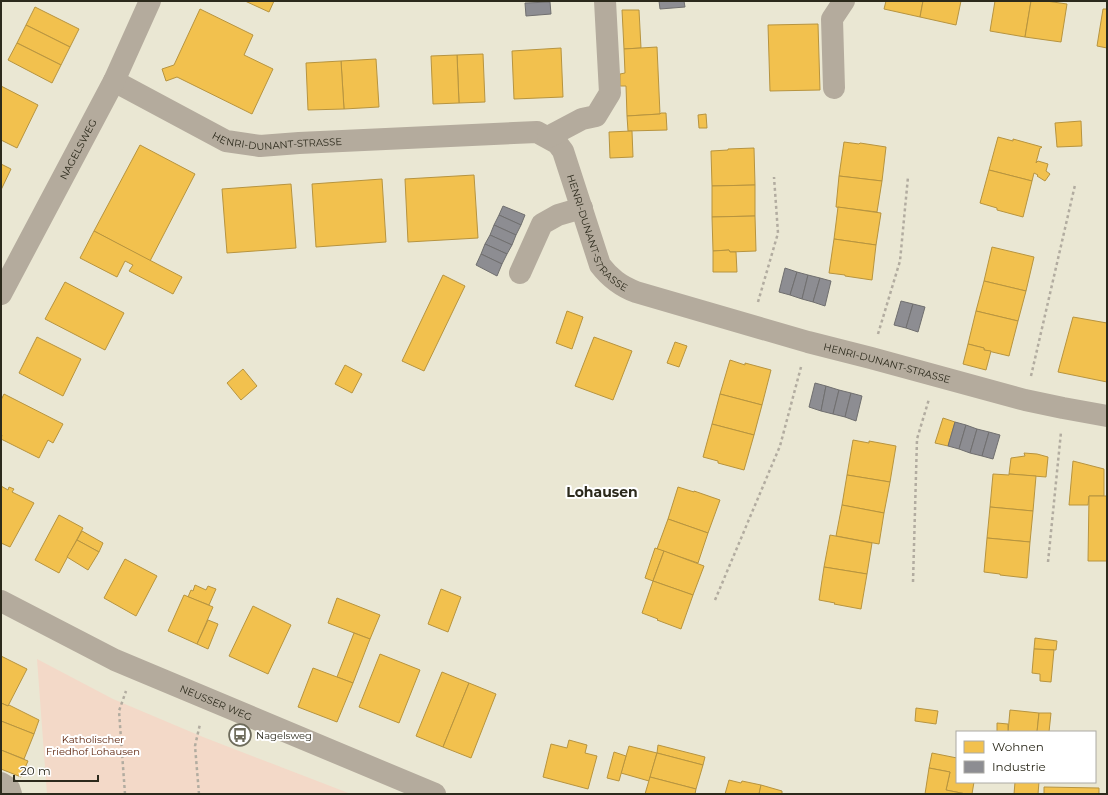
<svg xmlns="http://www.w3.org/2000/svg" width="1108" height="795" viewBox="0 0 1108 795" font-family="Montserrat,sans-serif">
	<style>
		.green { fill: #f3d9c8 }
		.homes { fill: #f2c14e; stroke: #b7943f }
		.industry { fill: #8d8d92; stroke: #706f6f }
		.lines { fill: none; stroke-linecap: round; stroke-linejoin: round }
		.path { stroke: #b2aca0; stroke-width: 2.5; stroke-dasharray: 3 3; stroke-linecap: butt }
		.minor { stroke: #b4ab9d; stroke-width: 22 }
		.labels { text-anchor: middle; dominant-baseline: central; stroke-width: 4; stroke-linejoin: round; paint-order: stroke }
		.street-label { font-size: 10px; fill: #2c2a1c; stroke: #fff }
		.poi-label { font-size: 10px; fill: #2c2a1c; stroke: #fff; text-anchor: start }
		.park-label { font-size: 10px; fill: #561b02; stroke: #fff }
		.district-label { font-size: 14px; font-weight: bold; fill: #2c2a1c; stroke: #fff }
	</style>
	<rect width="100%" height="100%" fill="#eae7d3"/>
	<path class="green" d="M37,659L113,699L203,737L351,794H47Z"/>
	<g class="homes">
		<path d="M245,1H274L269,12Z"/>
		<path d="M886,1H923L920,17L884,9Z"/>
		<path d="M923,1H961L956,25L920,17Z"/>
		<path d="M995,1H1031L1025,37L990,31Z"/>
		<path d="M1031,1H1046L1067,4L1061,42L1025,37Z"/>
		<path d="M35,7L79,29L70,47L26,25Z"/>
		<path d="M200,9L253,35L244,55L273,69L252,114L177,77L166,81L162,69L174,65Z"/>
		<path d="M1103,9H1107V48L1097,46Z"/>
		<path d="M622,10H639L641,48L624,49Z"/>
		<path d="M818,24L820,90L770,91L768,25Z"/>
		<path d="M26,25L70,47L61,65L17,43Z"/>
		<path d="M17,43L61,65L52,83L8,60Z"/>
		<path d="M657,47L660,114L627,116L626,86H620V74L625,73L624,49Z"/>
		<path d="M561,48L563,97L514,99L512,51Z"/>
		<path d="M483,54L485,102L459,103L457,55Z"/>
		<path d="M457,55L459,103L433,104L431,56Z"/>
		<path d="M376,59L379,107L344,109L341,61Z"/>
		<path d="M341,61L344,109L308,110L306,63Z"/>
		<path d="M1,86L38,105L17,148L1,140Z"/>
		<path d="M661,113H666L667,130L628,131L627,116L660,114Z"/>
		<path d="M706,114L707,128H699L698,115Z"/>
		<path d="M1081,121L1082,146L1057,147L1055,123Z"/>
		<path d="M632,131L633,157L610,158L609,132Z"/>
		<path d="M998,137L1013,141V139L1042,147L1041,148H1040L1036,163L1038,161L1048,164L1046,171L1050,174L1045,181L1037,176L1038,175L1034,173L1032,181L989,170Z"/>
		<path d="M844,142L859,144L860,143L886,147L882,181L839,176Z"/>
		<path d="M140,145L195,174L150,261L94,231Z"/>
		<path d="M754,148L755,185L712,186L711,151L728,150V149Z"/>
		<path d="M1,164L11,169L1,190Z"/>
		<path d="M989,170L1032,181L1023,217L997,210V208L980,203Z"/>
		<path d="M474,175L478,238L408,242L405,179Z"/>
		<path d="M839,176L882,181L877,212L836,207Z"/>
		<path d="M382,179L386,242L316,247L312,184Z"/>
		<path d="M291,184L296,248L227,253L222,189Z"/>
		<path d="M755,185V216L712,217V186Z"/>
		<path d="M838,207L881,213L876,245L834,239Z"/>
		<path d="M755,216L756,251L730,252L729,250L713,251L712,217Z"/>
		<path d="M94,231L182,277L173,294L129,271L133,265L125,261L117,277L80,258Z"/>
		<path d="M834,239L876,245L872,280L845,276V275L829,273Z"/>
		<path d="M992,247L1034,257L1026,291L984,281Z"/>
		<path d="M729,250L730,252H736L737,272H713V251Z"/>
		<path d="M443,275L465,286L424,371L402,361Z"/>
		<path d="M984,281L1026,291L1018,321L976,311Z"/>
		<path d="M65,282L124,313L105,350L45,319Z"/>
		<path d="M567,311L583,317L572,349L556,343Z"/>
		<path d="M976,311L1018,321L1009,356L984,350V348L968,344Z"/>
		<path d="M1073,317L1107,323V382L1058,372Z"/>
		<path d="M37,337L81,359L63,396L19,373Z"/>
		<path d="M594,337L632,351L613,400L575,386Z"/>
		<path d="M675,342L687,346L679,367L667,363Z"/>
		<path d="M968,344L984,348V350L991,351L986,370L963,364Z"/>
		<path d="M730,360L745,365V363L771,370L762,405L720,394Z"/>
		<path d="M345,365L362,374L352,393L335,384Z"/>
		<path d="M243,369L257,386L241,400L227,383Z"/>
		<path d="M4,394L63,424L53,443L48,440L39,458L1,439L2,435H1V400Z"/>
		<path d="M720,394L762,405L754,435L712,424Z"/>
		<path d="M943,418L955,422L948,446L935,443Z"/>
		<path d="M712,424L754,435L744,470L718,463V461L703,457Z"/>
		<path d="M853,440L869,443V441L896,446L890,482L847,475Z"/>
		<path d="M1024,453L1037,454L1048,457L1046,477L1009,474L1011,458L1025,456Z"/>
		<path d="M1073,461L1104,469V496H1089L1088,505H1069Z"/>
		<path d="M993,474L1009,475V474L1036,476L1033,511L990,507Z"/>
		<path d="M847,475L890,482L884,513L842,505Z"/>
		<path d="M1,486L8,490L9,487L14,489L12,492L34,503L10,547L1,543Z"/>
		<path d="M678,487L694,492V491L720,500L708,533L668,519Z"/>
		<path d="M1089,496H1107V561H1088Z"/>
		<path d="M842,505L884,513L879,544L836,536Z"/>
		<path d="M990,507L1033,511L1030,542L987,538Z"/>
		<path d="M59,515L83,528L59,573L35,560Z"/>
		<path d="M668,519L708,533L698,563L657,549Z"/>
		<path d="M82,531L103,543L99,552L77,540Z"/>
		<path d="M830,535L872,543L867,574L824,567Z"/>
		<path d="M987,538L1030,542L1027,578L1000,575V574L984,572Z"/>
		<path d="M77,540L99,552L88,570L67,557Z"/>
		<path d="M655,548L664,551L653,581L645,578Z"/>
		<path d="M664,551L704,566L693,595L653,581Z"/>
		<path d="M125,559L157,576L136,616L104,598Z"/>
		<path d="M824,567L867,574L861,609L834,604L835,603L819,600Z"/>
		<path d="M653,581L693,595L681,629L657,620L658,619L642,613Z"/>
		<path d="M195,585L206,590L208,586L216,589L209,605L188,597L191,590L193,591Z"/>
		<path d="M441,589L461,597L448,632L428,624Z"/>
		<path d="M184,595L213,607L197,644L168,631Z"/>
		<path d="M337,598L380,615L370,639L328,623Z"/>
		<path d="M253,606L291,625L268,674L229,656Z"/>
		<path d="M208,620L218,624L208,649L197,644Z"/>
		<path d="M354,633L370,639L353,683L337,677Z"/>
		<path d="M1035,638L1057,641L1056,650L1034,649Z"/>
		<path d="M1034,649L1054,650L1051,682L1040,681V674L1032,673Z"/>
		<path d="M380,654L420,670L399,723L359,707Z"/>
		<path d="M1,656L27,669L8,706L1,703Z"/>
		<path d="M313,668L353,683L337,722L298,707Z"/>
		<path d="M442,672L469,683L443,747L416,736Z"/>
		<path d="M469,683L496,694L471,758L443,747Z"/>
		<path d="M1,703L8,706L9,705L39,720L34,734L1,721Z"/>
		<path d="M916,708L938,711L936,724L915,721Z"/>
		<path d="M1010,710L1039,713L1037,732H1008Z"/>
		<path d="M1039,713H1051L1049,732H1037Z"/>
		<path d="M1,721L34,734L24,759L1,750Z"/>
		<path d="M997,723L1008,724V732H997Z"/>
		<path d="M569,740L587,745L585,753L597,756L588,789L543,777L551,744L567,748Z"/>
		<path d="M658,745L705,757L703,765L657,753Z"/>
		<path d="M629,746L657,753L649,781L621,773Z"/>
		<path d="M1,750L28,761L21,777L1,769Z"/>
		<path d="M614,752L626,756L619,781L607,778Z"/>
		<path d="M657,753L703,765L696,789L650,777Z"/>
		<path d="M932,753L957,758V782H974L972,794H966L946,790L950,772L929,768Z"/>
		<path d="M929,768L950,772L946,790L966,794H925Z"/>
		<path d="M650,777L696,789L695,794H645Z"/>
		<path d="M729,780L741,783L742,781L761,785L759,794H725Z"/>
		<path d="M1015,782H1039L1038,794H1014Z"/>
		<path d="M761,785L782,791V794H759Z"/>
		<path d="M1044,787L1099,788V794H1044Z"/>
	</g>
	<g class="industry">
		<path d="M659,1H684L685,7L660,9Z"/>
		<path d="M550,2L551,14L526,16L525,3Z"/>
		<path d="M503,206L525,215L521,225L499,215Z"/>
		<path d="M499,215L521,225L516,235L494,225Z"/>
		<path d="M494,225L516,235L512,245L490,235Z"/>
		<path d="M490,235L512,245L507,254L485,244Z"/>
		<path d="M485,244L507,254L502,264L481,254Z"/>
		<path d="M481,254L502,264L497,276L476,265Z"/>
		<path d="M785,268L797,272L790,295L779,292Z"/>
		<path d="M797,272L808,275L802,299L790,295Z"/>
		<path d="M808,275L820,278L813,302L802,299Z"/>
		<path d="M820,278L831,281L825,306L813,302Z"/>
		<path d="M901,301L913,304L906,328L894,325Z"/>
		<path d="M913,304L925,307L918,332L906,328Z"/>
		<path d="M815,383L826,386L821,411L809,407Z"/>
		<path d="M826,386L839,390L833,414L821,411Z"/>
		<path d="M839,390L851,393L845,417L833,414Z"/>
		<path d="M851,393L862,396L856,421L845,417Z"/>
		<path d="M955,422L966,425L959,449L948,446Z"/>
		<path d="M966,425L977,429L970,453L959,449Z"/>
		<path d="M977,429L989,432L982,456L970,453Z"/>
		<path d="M989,432L1000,435L993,459L982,456Z"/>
	</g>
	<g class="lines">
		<g class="path">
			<path d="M758,302L778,233L774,177"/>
			<path d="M878,334L900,261L908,177"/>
			<path d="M1031,376L1075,185"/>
			<path d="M1048,562L1061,432"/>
			<path d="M913,582L917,439L929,399"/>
			<path d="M715,600L780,446L801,367"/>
			<path d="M125,794L119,711L126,691"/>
			<path d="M199,794L195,746L200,724"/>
		</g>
		<g class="minor">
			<path id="s1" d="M114,81L226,141L260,146L299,143L537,132L557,143L563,151L600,265C610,278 620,286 636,292L808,342L871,358L1025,400L1063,408L1107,416"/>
			<path d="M834,88L832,19L844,1"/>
			<path d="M548,137L582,119L596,116L610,93L605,1"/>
			<path d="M520,273L542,224L558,215L582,208"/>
			<path id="s2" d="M1,294L114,81L150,1"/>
			<path id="s3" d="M1,601L115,660L435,794"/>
			<path d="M1,783L9,788L11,794"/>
		</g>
	</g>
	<defs>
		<g id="bus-ring" transform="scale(1.15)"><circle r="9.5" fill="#fff" stroke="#6e6c5c" stroke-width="1.5"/><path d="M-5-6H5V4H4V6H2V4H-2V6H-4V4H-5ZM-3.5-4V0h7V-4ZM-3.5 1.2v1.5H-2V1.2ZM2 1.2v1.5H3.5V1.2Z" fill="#6e6c5c"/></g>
	</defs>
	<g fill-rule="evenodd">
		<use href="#bus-ring" x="240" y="735"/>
	</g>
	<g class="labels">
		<g class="street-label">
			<text stroke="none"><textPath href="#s1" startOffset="178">HENRI-DUNANT-STRASSE</textPath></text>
			<text stroke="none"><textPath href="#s2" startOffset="164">NAGELSWEG</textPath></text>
			<text stroke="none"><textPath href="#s1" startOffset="562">HENRI-DUNANT-STRASSE</textPath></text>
			<text stroke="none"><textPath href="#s1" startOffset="898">HENRI-DUNANT-STRASSE</textPath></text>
			<text stroke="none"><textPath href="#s3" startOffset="238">NEUSSER WEG</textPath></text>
		</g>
		<g class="poi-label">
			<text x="256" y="735">Nagelsweg</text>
		</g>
		<g class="park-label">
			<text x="93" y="739">Katholischer<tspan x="93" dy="12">Friedhof Lohausen</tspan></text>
		</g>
		<g class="district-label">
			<text x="602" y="492">Lohausen</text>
		</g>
	</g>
	<rect width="1108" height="795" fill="none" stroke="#2c2a1c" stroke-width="4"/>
	<rect x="956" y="731" width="140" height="52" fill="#ffffff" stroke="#abaaa4"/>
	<rect x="964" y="741" width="20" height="12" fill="#f2c14e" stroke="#abaaa4"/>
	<text x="992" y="751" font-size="12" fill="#2c2a1c">Wohnen</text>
	<rect x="964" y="761" width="20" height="12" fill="#8d8d92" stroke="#abaaa4"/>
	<text x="992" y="771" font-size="12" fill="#2c2a1c">Industrie</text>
	<path d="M14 775v6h84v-6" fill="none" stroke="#2c2a1c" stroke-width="2"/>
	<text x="20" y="775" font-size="12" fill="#2c2a1c" stroke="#ffffff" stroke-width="3" paint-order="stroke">20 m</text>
</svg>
